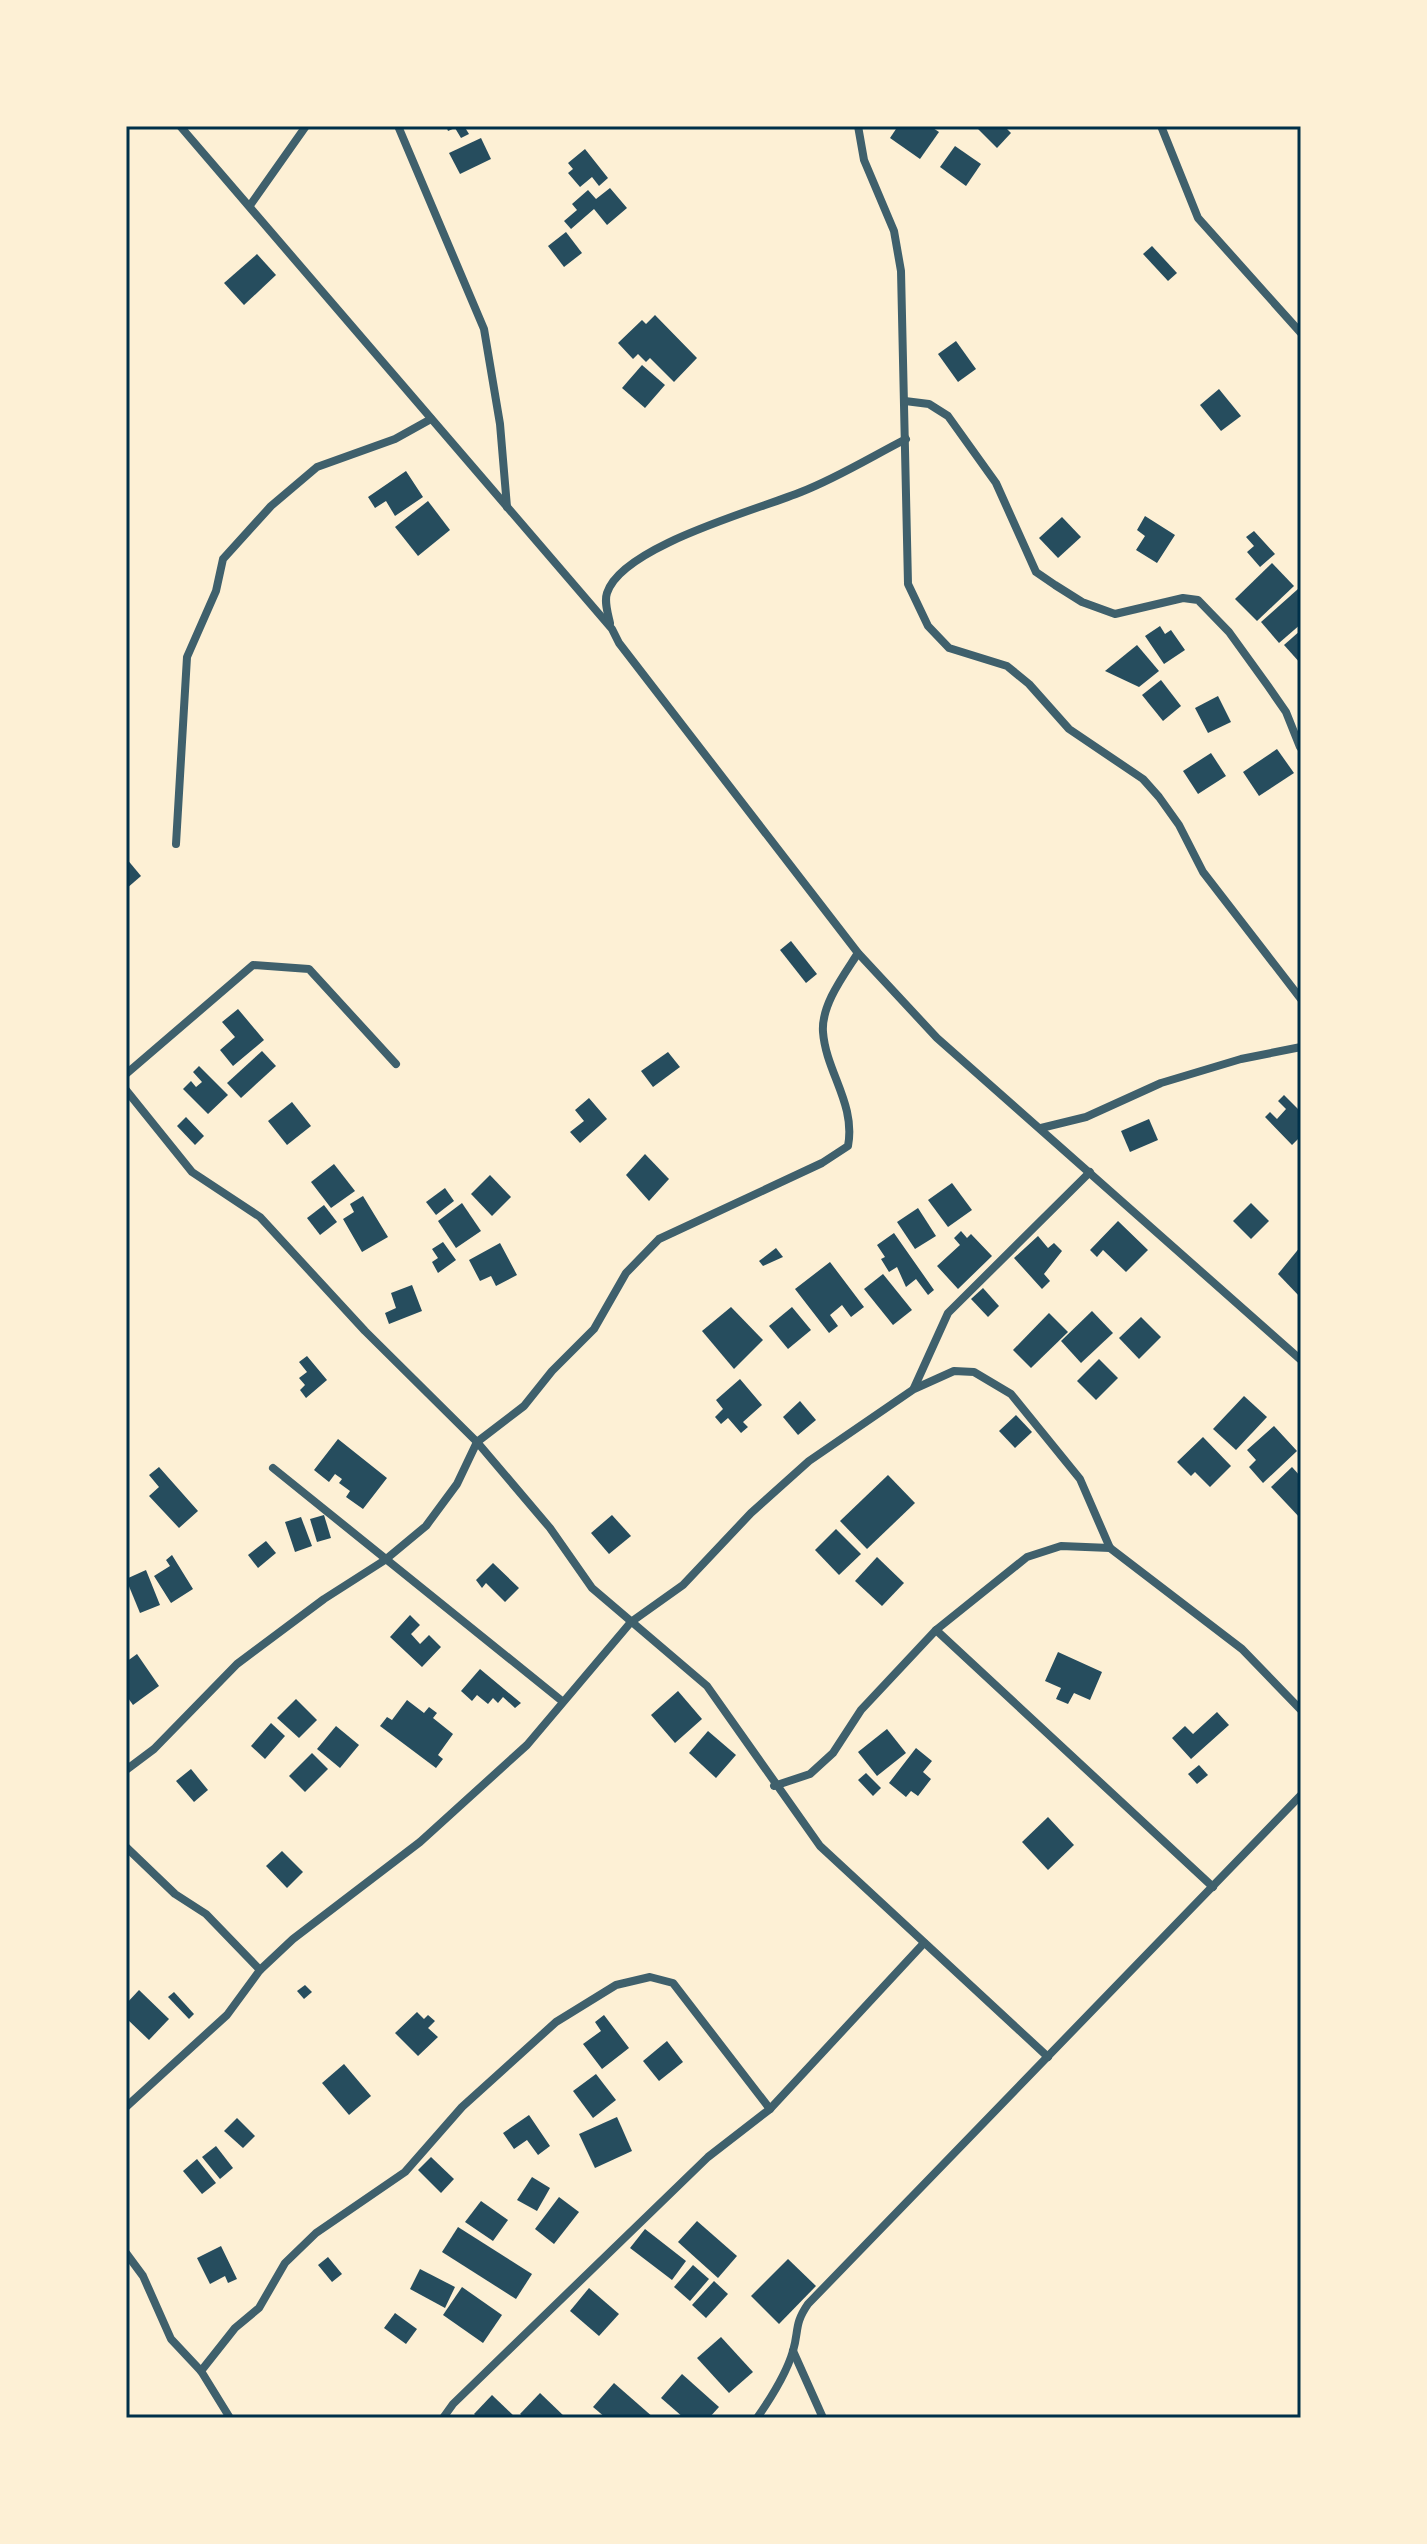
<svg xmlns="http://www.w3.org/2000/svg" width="1427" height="2544" viewBox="0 0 1427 2544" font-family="Poppins,sans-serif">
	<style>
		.building { fill: #264d5e }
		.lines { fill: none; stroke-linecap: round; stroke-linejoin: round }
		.minor { stroke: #3f606c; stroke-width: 8 }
		.neatline { fill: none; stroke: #003049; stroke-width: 3 }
	</style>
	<rect width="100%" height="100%" fill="#fdf0d5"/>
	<g class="building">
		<path d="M446,126H464L469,134L461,138L455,128L448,131Z"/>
		<path d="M898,126H930L939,132L920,159L890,138Z"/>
		<path d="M975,126H1004L1011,133L997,148Z"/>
		<path d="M481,138L491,159L460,174L449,153Z"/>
		<path d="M955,146L981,164L966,186L940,167Z"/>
		<path d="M585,149L608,178L599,186L592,177L580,187L568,173L573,169L568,163Z"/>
		<path d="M610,188L627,208L607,225L594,209L571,229L564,221L577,210L572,204L588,190L596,199Z"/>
		<path d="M566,232L582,253L564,267L548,246Z"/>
		<path d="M1152,246L1177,273L1168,281L1143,254Z"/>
		<path d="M257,254L276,275L244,305L224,283Z"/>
		<path d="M655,315L697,358L674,382L650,358L646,362L638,354L633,359L618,343L642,320L646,324Z"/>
		<path d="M956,341L976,369L958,382L938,354Z"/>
		<path d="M642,365L665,385L645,408L622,388Z"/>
		<path d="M1219,389L1241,416L1221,431L1200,405Z"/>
		<path d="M406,471L423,497L395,516L386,501L375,508L368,497Z"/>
		<path d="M428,501L450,530L418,556L395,527Z"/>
		<path d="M1145,516L1175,535L1157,563L1136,550L1145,536L1137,530Z"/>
		<path d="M1062,517L1081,537L1058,558L1039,538Z"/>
		<path d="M1254,531L1275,554L1260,567L1247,552L1254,546L1246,537Z"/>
		<path d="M1272,563L1294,586L1257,621L1235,599Z"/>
		<path d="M1298,589L1301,624L1279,643L1261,622Z"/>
		<path d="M1160,626L1165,634L1171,630L1185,650L1164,664L1145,636Z"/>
		<path d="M1301,630V664L1284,645Z"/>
		<path d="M1137,645L1159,671L1139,687L1105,671Z"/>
		<path d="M1161,680L1181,706L1163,721L1142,695Z"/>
		<path d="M1218,696L1231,722L1208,733L1195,708Z"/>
		<path d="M1277,749L1294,773L1259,796L1243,772Z"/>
		<path d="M1211,753L1226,776L1198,794L1183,771Z"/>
		<path d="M126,858L141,876L126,889Z"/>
		<path d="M791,941L817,974L806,983L780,950Z"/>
		<path d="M238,1009L264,1040L233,1066L220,1050L235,1037L222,1022Z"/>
		<path d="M262,1051L276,1066L241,1098L227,1083Z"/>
		<path d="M668,1052L680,1067L653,1087L641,1071Z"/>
		<path d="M199,1066L228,1095L208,1114L183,1089L191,1081L196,1087L202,1082L193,1072Z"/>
		<path d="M1284,1095L1301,1112V1136L1292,1145L1265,1117L1270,1112L1277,1119L1286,1109L1278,1101Z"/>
		<path d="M589,1098L607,1119L580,1143L570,1132L584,1121L575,1110Z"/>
		<path d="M292,1102L311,1126L287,1145L268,1121Z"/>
		<path d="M186,1117L204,1136L195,1145L177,1126Z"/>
		<path d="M1149,1119L1158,1140L1130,1152L1121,1131Z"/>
		<path d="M645,1154L669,1179L649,1201L626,1175Z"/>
		<path d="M334,1164L355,1191L331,1208L311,1182Z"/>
		<path d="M490,1175L511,1197L492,1216L471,1194Z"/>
		<path d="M952,1183L972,1210L948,1227L928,1200Z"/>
		<path d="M445,1188L454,1201L436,1215L426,1202Z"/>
		<path d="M363,1196L388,1237L362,1252L343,1219L354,1212L350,1204Z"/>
		<path d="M462,1203L481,1231L456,1248L438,1221Z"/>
		<path d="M1251,1203L1269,1221L1251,1239L1233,1221Z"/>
		<path d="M324,1205L337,1222L320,1235L307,1218Z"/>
		<path d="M918,1208L936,1236L915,1249L897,1222Z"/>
		<path d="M1118,1221L1148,1250L1126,1272L1103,1250L1097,1257L1090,1250Z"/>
		<path d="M961,1231L967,1238L971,1234L992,1256L958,1289L937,1266L960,1245L954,1238Z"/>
		<path d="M894,1233L934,1290L928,1295L916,1279L906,1287L897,1267L889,1272L881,1259L885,1257L877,1245Z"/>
		<path d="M1038,1236L1048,1248L1054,1243L1062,1251L1044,1274L1050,1281L1042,1289L1014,1258Z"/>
		<path d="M443,1242L456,1260L438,1273L432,1262L438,1258L432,1249Z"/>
		<path d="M500,1243L517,1275L496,1286L491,1276L480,1281L469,1260Z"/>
		<path d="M1301,1246V1298L1278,1274Z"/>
		<path d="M776,1248L783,1257L763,1266L759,1261Z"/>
		<path d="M830,1262L864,1307L851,1317L842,1305L830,1315L838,1326L829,1333L795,1289Z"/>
		<path d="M883,1274L912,1310L893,1325L864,1289Z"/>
		<path d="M412,1285L422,1311L389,1324L385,1313L396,1308L391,1293Z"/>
		<path d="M983,1288L999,1306L988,1317L971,1299Z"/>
		<path d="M731,1307L763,1340L734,1369L702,1331Z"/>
		<path d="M792,1307L811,1330L788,1349L769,1326Z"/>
		<path d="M1092,1311L1113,1333L1081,1363L1061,1341Z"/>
		<path d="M1049,1313L1068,1332L1031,1368L1013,1350Z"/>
		<path d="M1141,1317L1161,1337L1139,1359L1119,1338Z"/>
		<path d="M307,1356L327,1380L306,1398L300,1390L305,1385L299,1378L307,1372L299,1362Z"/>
		<path d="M1099,1359L1118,1378L1096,1400L1077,1381Z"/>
		<path d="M740,1379L762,1405L743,1422L748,1427L741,1433L728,1418L721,1424L715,1417L723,1409L716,1400Z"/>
		<path d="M1244,1396L1267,1417L1236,1450L1213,1429Z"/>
		<path d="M800,1401L816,1420L798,1435L783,1417Z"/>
		<path d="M1016,1415L1032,1432L1015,1448L999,1431Z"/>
		<path d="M1274,1426L1297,1451L1263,1483L1249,1467L1256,1460L1247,1450Z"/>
		<path d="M1203,1437L1231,1466L1210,1487L1195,1472L1191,1476L1177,1462Z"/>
		<path d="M338,1439L387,1478L363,1509L346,1497L350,1491L339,1483L342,1479L335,1474L329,1482L314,1470Z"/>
		<path d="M159,1467L198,1511L179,1528L149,1496L159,1487L149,1475Z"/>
		<path d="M1292,1467L1301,1477V1519L1271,1487Z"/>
		<path d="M888,1475L915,1503L867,1549L840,1521Z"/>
		<path d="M324,1515L331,1538L317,1542L310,1519Z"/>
		<path d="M612,1515L631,1536L609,1554L591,1533Z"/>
		<path d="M301,1517L312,1546L295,1552L285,1522Z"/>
		<path d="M836,1529L861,1554L839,1575L815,1550Z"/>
		<path d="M266,1541L276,1553L258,1568L248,1555Z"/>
		<path d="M172,1555L193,1589L171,1603L154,1576L170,1566L166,1560Z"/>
		<path d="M877,1557L904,1583L882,1606L855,1581Z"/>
		<path d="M493,1563L519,1588L505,1602L486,1583L482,1588L476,1580Z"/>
		<path d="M146,1570L160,1605L140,1613L126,1579Z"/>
		<path d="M410,1615L420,1625L411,1634L420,1644L429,1635L441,1647L422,1667L390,1637Z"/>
		<path d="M1058,1652L1102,1672L1090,1700L1074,1693L1068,1704L1056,1699L1061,1688L1045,1681Z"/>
		<path d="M137,1654L159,1686L133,1705L126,1695V1662Z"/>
		<path d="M480,1669L521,1703L515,1708L503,1697L498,1703L493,1698L488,1704L477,1695L472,1701L461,1691Z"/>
		<path d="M678,1691L702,1719L675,1743L651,1715Z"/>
		<path d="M296,1699L317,1720L299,1738L277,1718Z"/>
		<path d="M407,1700L424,1713L429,1707L437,1713L433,1718L453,1734L438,1755L443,1759L436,1768L380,1726L387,1717L392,1720Z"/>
		<path d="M1217,1712L1229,1725L1191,1759L1172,1738L1185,1726L1193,1734Z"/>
		<path d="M271,1723L285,1736L265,1759L251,1746Z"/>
		<path d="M336,1726L359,1745L340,1768L317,1749Z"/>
		<path d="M887,1729L906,1753L877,1776L858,1752Z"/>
		<path d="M708,1731L736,1755L716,1778L689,1753Z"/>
		<path d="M916,1748L932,1761L923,1772L931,1779L918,1796L911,1791L906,1797L889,1783Z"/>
		<path d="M312,1753L328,1769L305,1792L289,1776Z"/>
		<path d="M1199,1765L1208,1775L1197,1784L1188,1774Z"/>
		<path d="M191,1769L208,1790L194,1802L176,1781Z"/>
		<path d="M866,1773L881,1788L873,1796L858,1780Z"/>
		<path d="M1048,1817L1074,1845L1048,1870L1022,1842Z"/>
		<path d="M282,1851L303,1872L287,1888L266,1866Z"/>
		<path d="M305,1985L312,1992L304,1999L297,1991Z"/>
		<path d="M139,1990L169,2019L149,2040L126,2018V2004Z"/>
		<path d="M174,1992L194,2014L189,2019L168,1997Z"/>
		<path d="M417,2012L424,2019L428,2015L435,2021L428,2028L438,2037L418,2056L395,2033Z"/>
		<path d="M604,2015L629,2048L602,2069L583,2044L601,2031L595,2022Z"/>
		<path d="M667,2041L683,2062L659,2081L643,2061Z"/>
		<path d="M344,2064L371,2096L349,2115L322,2083Z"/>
		<path d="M596,2074L616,2100L593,2118L573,2091Z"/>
		<path d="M529,2115L550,2146L538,2155L527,2140L514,2149L503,2133Z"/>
		<path d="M617,2117L632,2151L595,2168L579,2134Z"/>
		<path d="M237,2118L255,2136L243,2148L224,2131Z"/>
		<path d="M216,2146L233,2168L220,2179L202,2157Z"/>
		<path d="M431,2157L454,2179L441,2193L418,2170Z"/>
		<path d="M197,2159L216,2183L202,2194L183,2171Z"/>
		<path d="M532,2177L550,2188L537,2211L517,2200Z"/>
		<path d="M559,2197L579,2212L554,2244L535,2229Z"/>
		<path d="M481,2201L508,2220L493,2241L465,2222Z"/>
		<path d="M697,2221L737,2256L718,2278L678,2242Z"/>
		<path d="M458,2227L532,2274L516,2299L442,2252Z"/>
		<path d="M645,2229L686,2261L672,2280L630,2248Z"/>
		<path d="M221,2246L237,2279L228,2283L225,2276L210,2284L197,2258Z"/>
		<path d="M328,2257L342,2274L332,2282L318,2265Z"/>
		<path d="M788,2259L816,2286L779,2324L751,2296Z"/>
		<path d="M693,2265L709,2279L690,2301L674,2287Z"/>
		<path d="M420,2269L455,2287L445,2308L410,2289Z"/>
		<path d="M714,2281L728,2294L706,2318L692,2305Z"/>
		<path d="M462,2287L502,2315L483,2343L443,2315Z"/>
		<path d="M589,2288L619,2314L599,2336L570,2311Z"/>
		<path d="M395,2313L417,2329L406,2344L384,2328Z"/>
		<path d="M721,2337L753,2372L729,2393L697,2358Z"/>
		<path d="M682,2374L719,2407L709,2418H684L661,2398Z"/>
		<path d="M614,2383L654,2418H606L593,2407Z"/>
		<path d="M540,2393L566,2418H525L520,2414Z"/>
		<path d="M492,2395L516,2418H478L474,2414Z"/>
	</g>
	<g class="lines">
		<g class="minor">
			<path d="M180,126L612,629L619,643L858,953L937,1038L1301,1360"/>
			<path d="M398,126L484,329L500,424L507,507"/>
			<path d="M858,126L864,160L894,231L901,271L908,584L928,626L949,648L1007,666L1029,684L1069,729L1143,779L1159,797L1179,825L1203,872L1301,999"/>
			<path d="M1161,126L1198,218L1301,333"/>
			<path d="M251,204L306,126"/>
			<path d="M905,401L929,404L948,416L996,483L1036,572L1055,585L1082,602L1115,614L1183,598L1198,600L1229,632L1268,686L1286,712L1300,747"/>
			<path d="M610,623C608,614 604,602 607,593C622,546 757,510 801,492C837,478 871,457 906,439"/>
			<path d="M176,844L187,657L216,591L223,559L271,506L317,467L395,439L431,419"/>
			<path d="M126,1074L253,965L309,969L396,1064"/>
			<path d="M126,1090L192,1172L260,1217L365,1331L477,1442L550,1528L592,1588L707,1686L820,1846L1048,2057"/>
			<path d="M1041,1128L1086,1117L1161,1083L1241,1059L1301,1047"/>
			<path d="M914,1388L948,1313L1090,1172"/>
			<path d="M273,1468L562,1701"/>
			<path d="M936,1630L1213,1887"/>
			<path d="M126,1770L154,1749L237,1664L324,1599L385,1560L426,1526L457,1484L477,1442L524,1406L552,1371L594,1329L626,1273L659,1239L822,1163L848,1146C856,1104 826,1072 823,1032C821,1005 844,975 858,953"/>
			<path d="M774,1786L810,1774L833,1753L861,1710L936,1630L1027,1557L1061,1546L1110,1548"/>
			<path d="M126,1847L175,1894L206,1914L260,1970"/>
			<path d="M126,2107L227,2015L260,1970L293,1939L420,1842L527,1745L631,1622L683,1585L751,1513L809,1461L914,1389L954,1371L974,1372L1011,1394L1080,1479L1110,1548L1242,1649L1301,1710"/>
			<path d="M126,2253L143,2276L171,2339L201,2371L230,2418"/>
			<path d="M793,2351L823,2418"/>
			<path d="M201,2371L235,2328L259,2308L285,2263L316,2233L405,2172L462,2107L556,2022L616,1985L650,1977L673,1983L770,2109"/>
			<path d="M443,2418L453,2404L708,2157L770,2109L924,1943"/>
			<path d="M757,2418C771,2398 786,2375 793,2351C799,2331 794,2324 808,2304L1301,1795"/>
		</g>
	</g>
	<rect width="1427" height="2544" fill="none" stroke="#fdf0d5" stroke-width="256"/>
	<rect x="128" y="128" width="1171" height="2288" class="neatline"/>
</svg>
